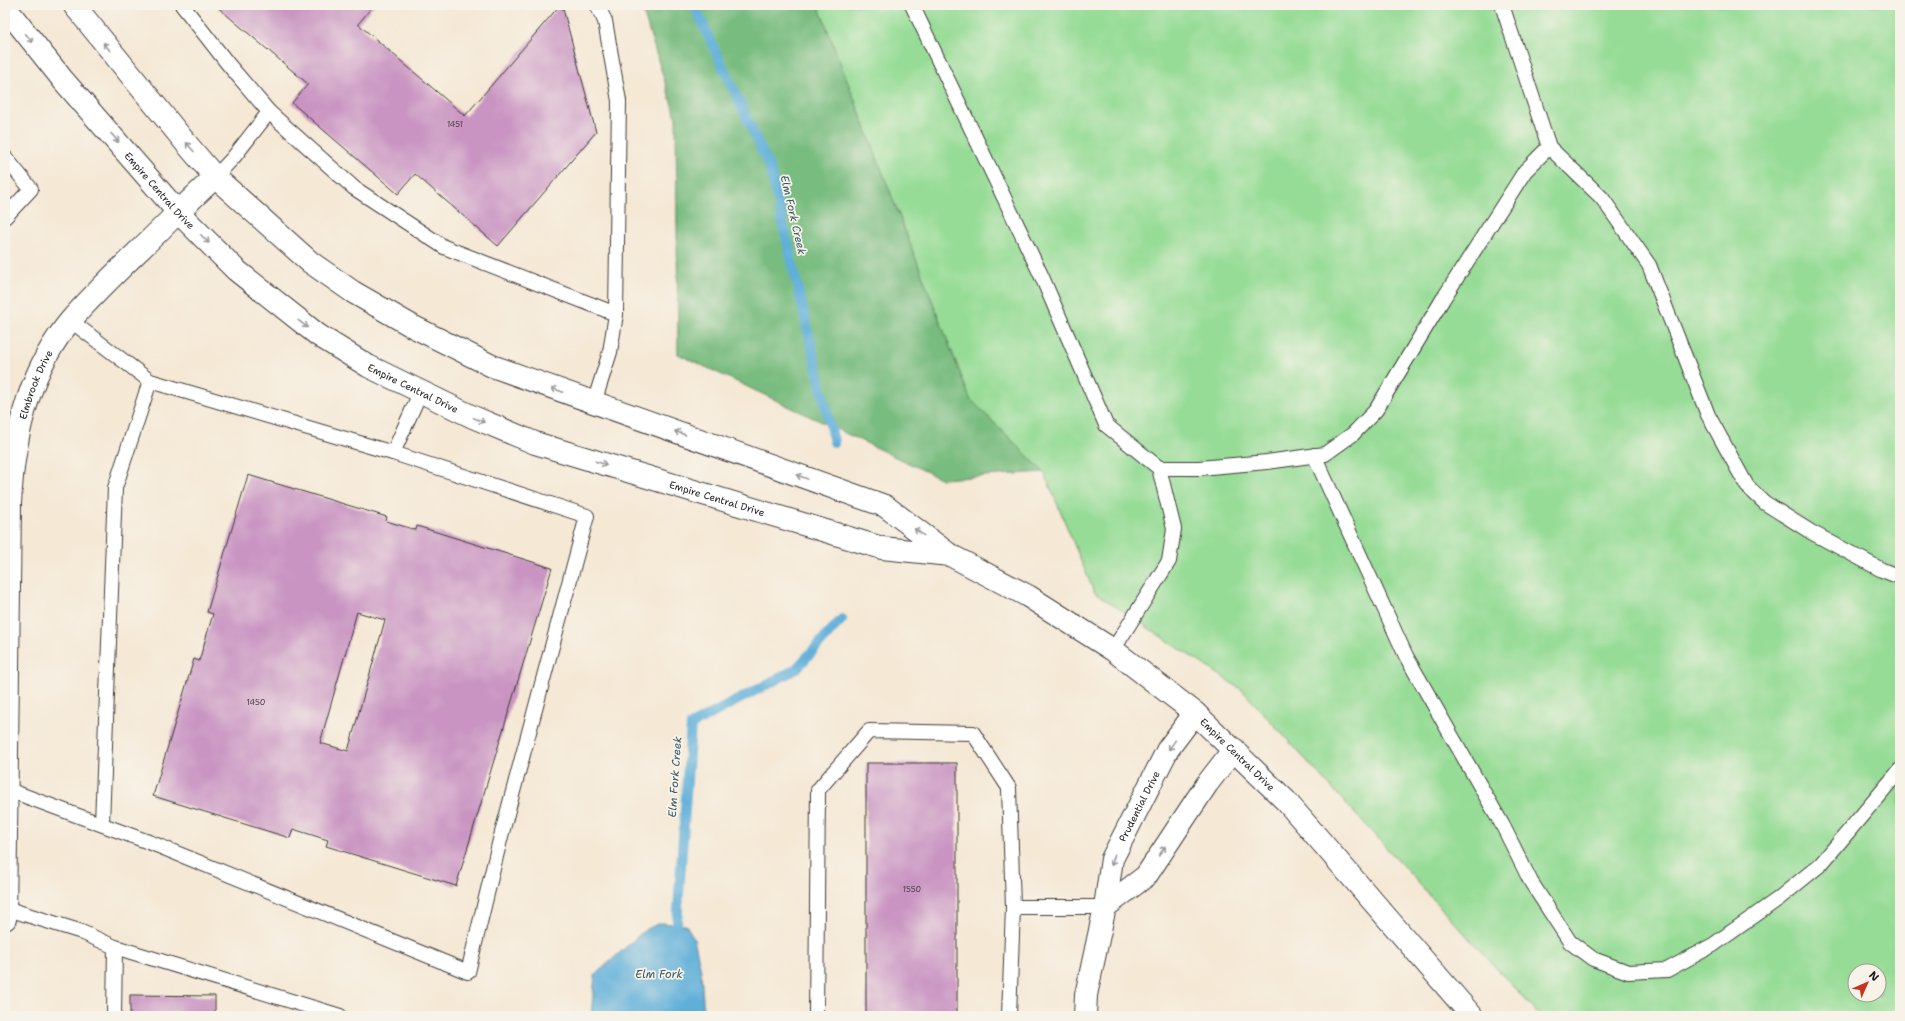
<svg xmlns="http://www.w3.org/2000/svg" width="1905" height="1021" viewBox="0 0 1905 1021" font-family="'Shantell Sans',sans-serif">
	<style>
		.green { fill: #96dc96; stroke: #597c59; fill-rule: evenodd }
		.forest { fill: #78bc7f; stroke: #4a6c4e }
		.water { fill: #5fafd9; stroke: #3e667a }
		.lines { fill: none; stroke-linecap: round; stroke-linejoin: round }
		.stream { stroke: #5fafd9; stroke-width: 10 }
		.building { fill: #c994c2; fill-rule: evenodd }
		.lane-casing { stroke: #3d3b38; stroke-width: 16 }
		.street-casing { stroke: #3d3b38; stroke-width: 24 }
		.secondary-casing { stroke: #3d3b38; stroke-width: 24 }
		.lane { stroke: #fff; stroke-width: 14 }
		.street { stroke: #fff; stroke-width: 22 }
		.secondary { stroke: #fff; stroke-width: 22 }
		.oneway { stroke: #999 }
		.labels { text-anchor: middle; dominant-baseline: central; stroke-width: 3.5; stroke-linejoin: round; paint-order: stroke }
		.number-label { font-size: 8px; fill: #473a46 }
		.street-label { font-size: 10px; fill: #1c1c1c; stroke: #f7f3e8 }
		.water-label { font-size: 11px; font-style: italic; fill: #375768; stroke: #f7f3e8 }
	</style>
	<rect width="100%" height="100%" fill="#f7f3e8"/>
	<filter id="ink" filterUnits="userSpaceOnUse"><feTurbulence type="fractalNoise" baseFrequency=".025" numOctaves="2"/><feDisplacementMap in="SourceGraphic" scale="8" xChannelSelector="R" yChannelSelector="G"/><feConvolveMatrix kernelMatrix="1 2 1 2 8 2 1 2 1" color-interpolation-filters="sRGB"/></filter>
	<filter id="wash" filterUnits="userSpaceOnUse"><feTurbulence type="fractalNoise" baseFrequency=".012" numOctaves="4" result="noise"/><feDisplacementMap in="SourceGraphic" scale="16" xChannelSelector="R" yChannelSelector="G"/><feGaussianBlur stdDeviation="0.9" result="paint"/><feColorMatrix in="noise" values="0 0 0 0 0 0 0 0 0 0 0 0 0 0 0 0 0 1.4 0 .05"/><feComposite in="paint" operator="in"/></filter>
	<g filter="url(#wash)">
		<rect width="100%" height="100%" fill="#f5e8d5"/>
		<path class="green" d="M818,5H1900V1016H1540L1242,690L1094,592L1044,472L970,399ZM1855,971H1879V995H1855Z"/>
		<path class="forest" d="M641,5H818L970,399L1044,472L942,479L678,354L676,118Z"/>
		<path class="water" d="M661,923L686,925L694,938L701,971L704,1016H591L595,975L646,929Z"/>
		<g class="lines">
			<g class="stream">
				<path d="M694,5L770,168L834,442"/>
				<path d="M676,937L691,725L796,669L842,619"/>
			</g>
		</g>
		<g id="blocks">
			<g class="building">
				<path d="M215,5H374L358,24L465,116L560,5H562L596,132L498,246L415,174L398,194L292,103L308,84Z"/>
				<path d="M248,475L387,517L386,521L416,530L417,526L552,568L456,886L326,846L328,840L293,829L290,838L153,796L194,659L199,661L213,614L207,612ZM357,612L385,620L348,751L320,743Z"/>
				<rect x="866" y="763" width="91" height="253"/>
				<path d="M130,995L215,996V1016H130Z"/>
			</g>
		</g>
	</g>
	<g filter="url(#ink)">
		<use href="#blocks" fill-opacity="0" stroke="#3d3b38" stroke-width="1"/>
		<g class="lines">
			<g class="lane-casing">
				<g id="lane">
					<path d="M182,5L228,64L269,112L354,188L444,247L616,314L619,101L605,21L597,5"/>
					<path d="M912,5L1042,277L1106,425L1159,468L1174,529L1169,561L1113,650"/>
					<path d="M1502,5L1549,147L1602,198L1649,265L1708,415L1747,486L1765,503L1811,532L1882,570L1900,577"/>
					<path d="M5,157L31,189L5,217"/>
					<path d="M215,177L233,158L269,112"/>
					<path d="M71,321L150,381L393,453"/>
					<path d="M594,403L610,352L616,314"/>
					<path d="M1314,455L1406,656L1503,826L1531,882L1570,942L1593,959L1628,972L1667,970L1713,945L1778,899L1821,864L1900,770"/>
					<path d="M1159,468H1199L1267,462L1325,454L1353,434L1376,410L1443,299L1525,171L1549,147"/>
					<path d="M6,789L154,844L468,972L500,840L587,516L393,453L420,393"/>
					<path d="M102,823L115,488L150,381"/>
					<path d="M1013,907H1105"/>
					<path d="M5,908L79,931L115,947"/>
					<path d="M114,1016L115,947L340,1016"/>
					<path d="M816,1016L818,790L869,731L973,733L1009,788L1013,907L1009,1016"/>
				</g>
			</g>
			<g class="street-casing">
				<g id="street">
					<path d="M1105,907L1146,876L1207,784L1234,749"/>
					<path id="s1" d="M5,919L10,504C13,440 28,371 71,320C104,282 143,248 178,212"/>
					<path id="s2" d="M1085,1016L1086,995L1105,907L1112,859L1168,749L1195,713"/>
				</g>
			</g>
			<g class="secondary-casing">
				<g id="secondary">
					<path id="s3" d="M74,5L185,142L215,177L310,262L353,292L412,326L492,366L885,506L950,555L1028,596L1113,650L1195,713L1286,801L1472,1016"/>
					<path id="s4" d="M5,7L63,80L178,212L236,270L318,335L368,366L473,417L535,443L882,548L950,555"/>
					<path d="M178,212L215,177"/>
				</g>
			</g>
			<use href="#lane" class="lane"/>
			<use href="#street" class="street"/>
			<use href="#secondary" class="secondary"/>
		</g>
		<defs><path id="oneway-shaft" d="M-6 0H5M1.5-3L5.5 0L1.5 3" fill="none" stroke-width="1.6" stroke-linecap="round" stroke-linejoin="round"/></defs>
		<g class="oneway">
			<use href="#oneway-shaft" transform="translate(29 38) rotate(51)"/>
			<use href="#oneway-shaft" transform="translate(107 47) rotate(-129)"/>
			<use href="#oneway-shaft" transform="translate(115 138) rotate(49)"/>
			<use href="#oneway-shaft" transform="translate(190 147) rotate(-131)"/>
			<use href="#oneway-shaft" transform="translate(205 239) rotate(45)"/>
			<use href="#oneway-shaft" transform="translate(303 324) rotate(38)"/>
			<use href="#oneway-shaft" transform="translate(557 390) rotate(-160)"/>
			<use href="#oneway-shaft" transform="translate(479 420) rotate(23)"/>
			<use href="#oneway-shaft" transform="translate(680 433) rotate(-161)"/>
			<use href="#oneway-shaft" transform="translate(601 463) rotate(17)"/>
			<use href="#oneway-shaft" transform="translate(802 477) rotate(-160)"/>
			<use href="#oneway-shaft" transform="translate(919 532) rotate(-143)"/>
			<use href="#oneway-shaft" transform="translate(1172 745) rotate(125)"/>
			<use href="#oneway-shaft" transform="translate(1162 851) rotate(-56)"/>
			<use href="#oneway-shaft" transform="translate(1113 860) rotate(106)"/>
		</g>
	</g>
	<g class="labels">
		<g class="number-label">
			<text x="455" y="124">1451</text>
			<text x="256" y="702">1450</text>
			<text x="912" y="889">1550</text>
		</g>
		<g class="street-label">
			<text stroke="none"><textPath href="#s4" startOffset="240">Empire Central Drive</textPath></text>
			<text stroke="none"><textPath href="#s1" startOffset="538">Elmbrook Drive</textPath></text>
			<text stroke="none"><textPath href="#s4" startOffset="564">Empire Central Drive</textPath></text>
			<text stroke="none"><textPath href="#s4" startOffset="888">Empire Central Drive</textPath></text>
			<text stroke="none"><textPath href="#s3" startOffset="1410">Empire Central Drive</textPath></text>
			<text stroke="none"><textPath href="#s2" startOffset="219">Prudential Drive</textPath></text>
		</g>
		<g class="water-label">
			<text transform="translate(793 215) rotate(77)">Elm Fork Creek</text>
			<text transform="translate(675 777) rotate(-86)">Elm Fork Creek</text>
			<text x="659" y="974">Elm Fork</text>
		</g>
	</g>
	<rect width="1905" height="1021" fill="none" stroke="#f7f3e8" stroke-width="20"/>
	<g transform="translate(1867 983) rotate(45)"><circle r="19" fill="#f7f3e8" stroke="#9f9d96"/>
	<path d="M0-3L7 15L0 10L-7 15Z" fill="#c8321e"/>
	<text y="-6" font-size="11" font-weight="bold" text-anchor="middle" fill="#1c1c1c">N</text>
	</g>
</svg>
